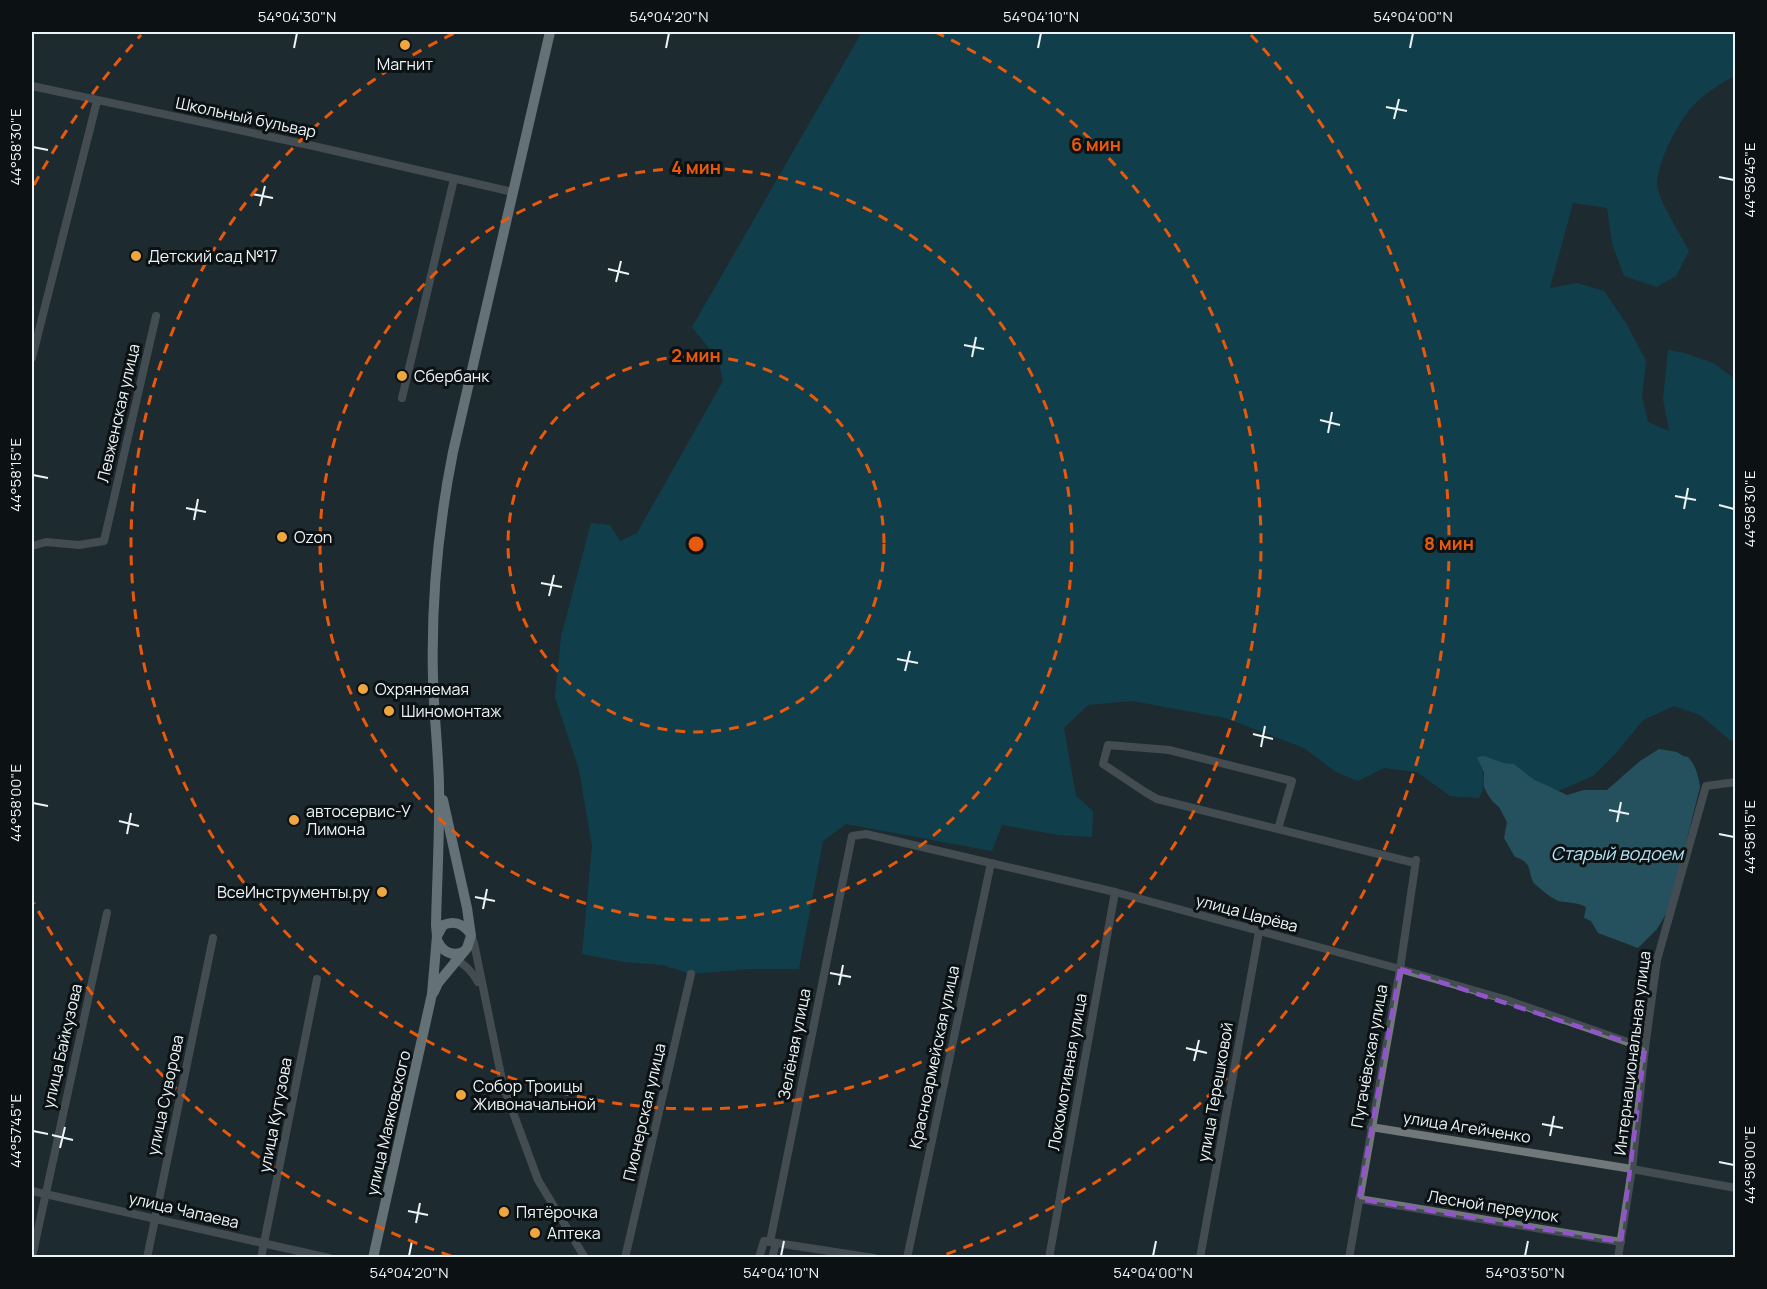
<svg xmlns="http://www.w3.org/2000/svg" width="1767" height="1289" viewBox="0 0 1767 1289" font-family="Manrope,sans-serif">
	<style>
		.green { fill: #00596e }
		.water { fill: #30829a }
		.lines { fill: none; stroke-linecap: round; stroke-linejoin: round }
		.minor { stroke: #71787a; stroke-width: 8 }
		.major { stroke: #bbc9ce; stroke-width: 10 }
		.marked { fill: none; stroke: #9254ca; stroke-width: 4.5; stroke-dasharray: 12 8; stroke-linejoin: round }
		.ticks { fill: none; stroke: #ecf4f7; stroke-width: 2 }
		.ring { fill: none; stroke: #e8590c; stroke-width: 3; stroke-dasharray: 10 8 }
		.poi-dot { fill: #f0a63f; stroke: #0c1214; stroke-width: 2 }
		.labels { text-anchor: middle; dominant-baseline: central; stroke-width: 6; stroke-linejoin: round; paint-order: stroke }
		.poi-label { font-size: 16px; fill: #ecf4f7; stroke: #0c1214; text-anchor: start }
		.street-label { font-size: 16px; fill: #ecf4f7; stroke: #0c1214 }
		.water-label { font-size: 18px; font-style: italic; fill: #b3e3f4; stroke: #0c1214 }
		.centre { fill: #e8590c; stroke: #0c1214; stroke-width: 3 }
		.ring-label { font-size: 18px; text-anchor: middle; font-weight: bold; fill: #e8590c; stroke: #0c1214; stroke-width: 6; stroke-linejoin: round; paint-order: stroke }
		.neatline { fill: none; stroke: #ecf4f7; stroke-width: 2 }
		.ticks-label { font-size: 15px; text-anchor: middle; fill: #ecf4f7 }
	</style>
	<rect width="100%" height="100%" fill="#1e2a2f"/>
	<path class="green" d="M862,32H1735V76C1721,83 1705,93 1694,105C1679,120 1657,162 1657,184C1657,198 1682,237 1689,251L1676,276L1657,287L1624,276L1612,243L1607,208L1573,203L1550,288L1577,283L1604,291L1626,323L1646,361L1642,397L1648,422L1669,431L1663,399L1668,350L1685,353L1715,364L1735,379V742L1731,741L1700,715L1674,706L1643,720L1616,753L1593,776L1558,791L1533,779L1514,764L1504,763L1484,756L1478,758C1483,775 1488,781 1479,798L1450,796L1417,772L1384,768L1358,781L1336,772L1304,748L1225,718L1132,701L1088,705L1064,728L1076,796L1093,811L1092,837L1059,835L1002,825L992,851L846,824L823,841L799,969H751L691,974L663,965L624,962L582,954L592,846L579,770L555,697L561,637L591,523L610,525L620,541L637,533L723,381L718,360L692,327Z"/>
	<path class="water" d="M1659,749L1677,752L1683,756L1688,757C1696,766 1698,775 1700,787L1674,890L1666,914L1657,929L1638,948L1598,933L1591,921L1584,918L1586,907C1577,902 1569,903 1559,901C1552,899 1542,890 1536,885C1526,876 1536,863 1515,857L1504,838L1507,822L1499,807L1493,802L1488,795L1484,787V773L1477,757L1484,756L1504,763L1514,764L1533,779L1567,795L1584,790H1607L1640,761Z"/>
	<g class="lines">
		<g class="minor">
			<path d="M32,86L318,147L513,192"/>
			<path d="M32,358L97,101"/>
			<path d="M402,398L454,179"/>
			<path d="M32,546L46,542L79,545L104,541L156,316"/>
			<path d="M1278,829L1292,781L1169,750L1108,745L1103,764L1145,792L1157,799L1415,863"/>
			<path d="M471,936L474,943L503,1085L538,1180L585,1258"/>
			<path d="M454,958C465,965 472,971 478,982"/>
			<path d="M1371,1127L1632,1169L1736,1188"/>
			<path d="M32,1191L329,1258"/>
			<path d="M1359,1199L1621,1242"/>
			<path d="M770,1242L852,836L866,834L1115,892L1400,969L1504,999L1645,1048"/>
			<path d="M32,1257L107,913"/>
			<path d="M147,1258L213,938"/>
			<path d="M261,1258L317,979"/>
			<path d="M625,1258L691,974"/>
			<path d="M759,1258L764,1241L874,1258"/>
			<path d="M772,1258L776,1243"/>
			<path d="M907,1258L991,863"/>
			<path d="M1049,1258L1115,892"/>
			<path d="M1200,1258L1259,932"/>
			<path d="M1349,1258L1400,969L1416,860"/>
			<path d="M1618,1258L1632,1169L1645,1048L1657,960L1706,786L1736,782"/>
		</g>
		<g class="major">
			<path d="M437,936L436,925C437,878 440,831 439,784C438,749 434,714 433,679C431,602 438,527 453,452L550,32"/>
			<path d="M437,940C442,951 451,957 463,952"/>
			<path d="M434,992L438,983L467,948L471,936L467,908L443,800"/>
			<path d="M373,1258L432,994L437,936L443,925C455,920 463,924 470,933"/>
		</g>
	</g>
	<path d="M0 0H1767V1289H0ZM1400,969L1645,1048L1621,1242L1359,1199Z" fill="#1e2a2f" fill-opacity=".55" fill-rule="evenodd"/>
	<path class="marked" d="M1400,969L1645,1048L1621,1242L1359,1199Z"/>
	<path class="ticks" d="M294,48L297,33M666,48L669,33M1038,48L1041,33M1410,48L1413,33M1386,107L1407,111M1394,119L1399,99M33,147L48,150M1719,177L1734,180M252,194L273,198M260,206L265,186M608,269L629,274M616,282L621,261M964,345L984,349M972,357L976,337M1320,420L1340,425M1328,433L1332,412M33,475L48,478M1675,496L1696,500M1719,505L1734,509M186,508L206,512M1684,509L1688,488M194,520L198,499M541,583L562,587M549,596L554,575M897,659L918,663M905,671L910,651M1253,734L1273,739M1261,747L1265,726M33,803L48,806M1609,810L1629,814M119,821L139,826M1617,822L1621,802M127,834L131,813M1719,834L1734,837M475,897L495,901M483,909L487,889M830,973L851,977M839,985L843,965M1186,1048L1207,1053M1194,1061L1199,1040M1542,1124L1563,1128M33,1131L48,1134M52,1135L73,1140M1550,1136L1554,1116M60,1148L65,1127M1719,1162L1734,1165M408,1211L428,1215M416,1223L420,1203M409,1256L412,1241M781,1256L784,1241M1153,1256L1156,1241M1525,1256L1528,1241"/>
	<g class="ring">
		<circle cx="696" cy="544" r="188"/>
		<circle cx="696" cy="544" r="376"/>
		<path d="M935 32A565 565 0 1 1 457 32"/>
		<path d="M451 1256A753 753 0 0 1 34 903M34 185A753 753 0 0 1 141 35M1251 35A753 753 0 0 1 941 1256"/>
	</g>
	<g class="poi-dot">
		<circle cx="405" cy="45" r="6"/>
		<circle cx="136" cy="256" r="6"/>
		<circle cx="402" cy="376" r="6"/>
		<circle cx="282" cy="537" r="6"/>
		<circle cx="363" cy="689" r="6"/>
		<circle cx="389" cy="711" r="6"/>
		<circle cx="294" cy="820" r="6"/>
		<circle cx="382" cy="892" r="6"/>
		<circle cx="461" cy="1095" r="6"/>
		<circle cx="504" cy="1212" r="6"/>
		<circle cx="535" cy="1233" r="6"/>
	</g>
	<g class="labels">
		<g class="poi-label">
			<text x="405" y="64" text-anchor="middle">Магнит</text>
			<text x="148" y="256">Детский сад №17</text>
			<text x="414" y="376">Сбербанк</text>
			<text x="294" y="537">Ozon</text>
			<text x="375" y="689">Охряняемая</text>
			<text x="401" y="711">Шиномонтаж</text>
			<text x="306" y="811">автосервис-У<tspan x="306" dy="18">Лимона</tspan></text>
			<text x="370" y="892" text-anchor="end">ВсеИнструменты.ру</text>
			<text x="473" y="1086">Собор Троицы<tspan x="473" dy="18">Живоначальной</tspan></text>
			<text x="516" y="1212">Пятёрочка</text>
			<text x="547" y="1233">Аптека</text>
		</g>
		<g class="street-label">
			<text transform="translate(246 117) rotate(12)">Школьный бульвар</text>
			<text transform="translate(118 413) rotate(-77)">Левженская улица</text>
			<text transform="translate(1247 913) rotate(15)">улица Царёва</text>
			<text transform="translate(794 1044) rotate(-79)">Зелёная улица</text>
			<text transform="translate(62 1046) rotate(-77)">улица Байкузова</text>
			<text transform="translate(1632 1053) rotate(-83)">Интернациональная улица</text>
			<text transform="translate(1369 1056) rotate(-80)">Пугачёвская улица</text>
			<text transform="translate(934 1057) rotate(-78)">Красноармейская улица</text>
			<text transform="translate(1067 1072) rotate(-80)">Локомотивная улица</text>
			<text transform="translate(1215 1092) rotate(-80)">улица Терешковой</text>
			<text transform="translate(165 1095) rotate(-78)">улица Суворова</text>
			<text transform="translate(644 1112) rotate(-77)">Пионерская улица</text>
			<text transform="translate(275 1115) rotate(-79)">улица Кутузова</text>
			<text transform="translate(388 1123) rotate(-77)">улица Маяковского</text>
			<text transform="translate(1467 1127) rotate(9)">улица Агейченко</text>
			<text transform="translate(1493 1206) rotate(9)">Лесной переулок</text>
			<text transform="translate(184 1210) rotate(13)">улица Чапаева</text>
		</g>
		<g class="water-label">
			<text x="1617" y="853">Старый водоем</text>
		</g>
	</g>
	<circle cx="696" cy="544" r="9" class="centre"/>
	<g class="ring-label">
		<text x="1096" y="151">6 мин</text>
		<text x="696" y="174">4 мин</text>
		<text x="696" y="362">2 мин</text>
		<text x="1449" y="550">8 мин</text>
	</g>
	<rect width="1767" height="1289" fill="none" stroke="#0c1214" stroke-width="66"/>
	<rect x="33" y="33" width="1701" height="1223" class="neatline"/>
	<g class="ticks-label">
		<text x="297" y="22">54°04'30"N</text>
		<text x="669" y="22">54°04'20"N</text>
		<text x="1041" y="22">54°04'10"N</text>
		<text x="1413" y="22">54°04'00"N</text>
		<text transform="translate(16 147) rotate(-90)" y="5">44°58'30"E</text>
		<text transform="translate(1750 180) rotate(-90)" y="5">44°58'45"E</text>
		<text transform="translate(16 475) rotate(-90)" y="5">44°58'15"E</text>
		<text transform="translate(1750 509) rotate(-90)" y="5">44°58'30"E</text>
		<text transform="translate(16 803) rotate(-90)" y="5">44°58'00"E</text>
		<text transform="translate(1750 837) rotate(-90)" y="5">44°58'15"E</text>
		<text transform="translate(16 1131) rotate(-90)" y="5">44°57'45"E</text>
		<text transform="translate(1750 1165) rotate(-90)" y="5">44°58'00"E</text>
		<text x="409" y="1278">54°04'20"N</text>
		<text x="781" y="1278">54°04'10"N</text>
		<text x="1153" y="1278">54°04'00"N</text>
		<text x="1525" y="1278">54°03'50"N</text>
	</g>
</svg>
